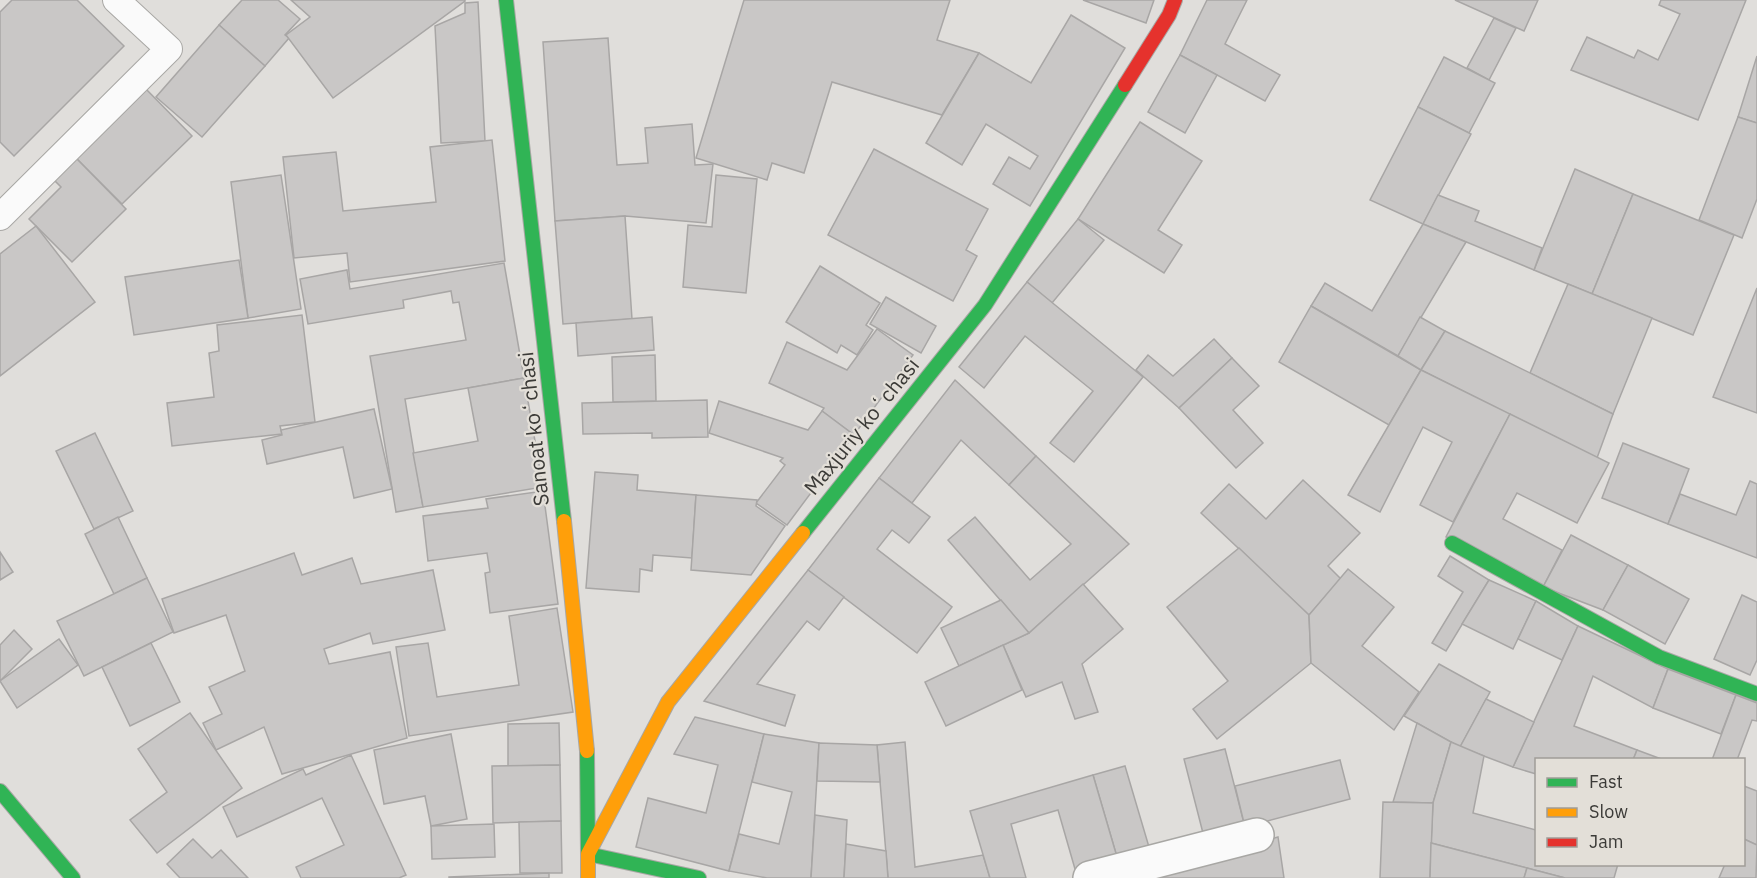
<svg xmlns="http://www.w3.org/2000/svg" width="1757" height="878" viewBox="0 0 1757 878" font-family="'IBM Plex Sans',sans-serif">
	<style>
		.building { fill: #c9c7c6; stroke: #a8a6a5; stroke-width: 1.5 }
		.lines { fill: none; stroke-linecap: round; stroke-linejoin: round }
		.lane-casing { stroke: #a8a7a4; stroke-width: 28 }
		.street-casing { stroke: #a8a7a4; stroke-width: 36 }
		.fast-casing { stroke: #a8a7a4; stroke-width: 16 }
		.slow-casing { stroke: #a8a7a4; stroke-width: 16 }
		.jam-casing { stroke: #a8a7a4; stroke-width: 16 }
		.lane { stroke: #fafafa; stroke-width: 26 }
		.street { stroke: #fafafa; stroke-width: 33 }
		.fast { stroke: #30b455; stroke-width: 14 }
		.slow { stroke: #ff9f0a; stroke-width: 14 }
		.jam { stroke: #e5322d; stroke-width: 14 }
		.labels { text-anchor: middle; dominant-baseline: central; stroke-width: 4.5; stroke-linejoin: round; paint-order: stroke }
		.street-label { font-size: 21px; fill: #3b3a37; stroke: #e3dfd8 }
	</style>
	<rect width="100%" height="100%" fill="#e0dedb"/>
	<g class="building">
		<path d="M12,0H77L124,46L14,156L0,142V12Z"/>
		<path d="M242,0H278L300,19L285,35L289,38L265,66L219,25Z"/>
		<path d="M291,0H465V1L333,98L286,35L310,17Z"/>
		<path d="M744,0H950L937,40L979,53L942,115L832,82L804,173L772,163L767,180L696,158Z"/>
		<path d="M1083,0H1154L1146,23Z"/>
		<path d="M1207,0H1247L1225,44L1280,75L1265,101L1180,55Z"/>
		<path d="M1455,0H1538L1524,31Z"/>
		<path d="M1661,0H1746L1698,120L1571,70L1587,37L1634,58L1638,50L1658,60L1680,14L1659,5Z"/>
		<path d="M478,2L485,141L441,143L435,26L465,13V3Z"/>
		<path d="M1071,15L1125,48L1030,206L993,184L1009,157L1030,169L1038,156L986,124L962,165L926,143L979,53L1031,83Z"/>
		<path d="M1494,18L1516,28L1489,80L1467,68Z"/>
		<path d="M219,25L265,66L202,137L156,97Z"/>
		<path d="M608,38L617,165L648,163L645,128L692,124L695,165L713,164L706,223L625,216L555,221L543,42Z"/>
		<path d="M1180,55L1217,75L1185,133L1148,112Z"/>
		<path d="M1757,56V123L1738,117Z"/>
		<path d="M1444,57L1495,83L1469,133L1418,107Z"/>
		<path d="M145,88L192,136L122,204L75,157Z"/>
		<path d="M1418,107L1471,134L1423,224L1370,200Z"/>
		<path d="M1738,117L1757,123V199L1742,238L1699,220Z"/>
		<path d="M1140,122L1202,161L1158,230L1182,245L1164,273L1078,219Z"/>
		<path d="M492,140L505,261L350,282L347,253L294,258L283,157L336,152L343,211L436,202L430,147Z"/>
		<path d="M874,149L988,209L966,250L977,256L953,301L828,235Z"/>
		<path d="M75,157L126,209L72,262L29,219L61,187L53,179Z"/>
		<path d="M1575,169L1633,194L1592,294L1534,270Z"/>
		<path d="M281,175L301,309L248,318L231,182Z"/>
		<path d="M716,175L757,179L746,293L683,287L688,225L712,227Z"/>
		<path d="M1633,194L1734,235L1693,335L1592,294Z"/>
		<path d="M1438,195L1479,211L1475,221L1542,248L1534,270L1423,224Z"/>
		<path d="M625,216L632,319L563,324L555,221Z"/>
		<path d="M1078,219L1104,240L1052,303L1027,282Z"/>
		<path d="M1423,224L1466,242L1398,356L1311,306L1325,283L1372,311Z"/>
		<path d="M36,226L95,302L0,376V254Z"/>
		<path d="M239,260L248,318L134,335L125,277Z"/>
		<path d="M504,263L524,378L405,399L423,507L396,512L370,356L466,340L459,302L453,303L451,291L403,300L404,308L308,324L300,279L347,270L350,289Z"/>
		<path d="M820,266L880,303L866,325L873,330L857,355L841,345L837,353L786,322Z"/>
		<path d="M1027,282L1143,377L1074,462L1050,443L1093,391L1025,336L984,388L959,367Z"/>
		<path d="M1568,284L1652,318L1613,414L1530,373Z"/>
		<path d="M1757,288V413L1713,397Z"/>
		<path d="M886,297L936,326L921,353L870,324Z"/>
		<path d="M1311,306L1421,370L1389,425L1279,362Z"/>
		<path d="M302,315L315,422L280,426L282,434L172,446L167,403L214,397L209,353L219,351L217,325Z"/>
		<path d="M652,317L654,350L578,356L576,323Z"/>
		<path d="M1420,317L1445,331L1421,370L1398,356Z"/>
		<path d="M877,329L913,355L854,435L822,411L824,408L769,383L787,342L847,370Z"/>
		<path d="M1445,331L1613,414L1597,458L1421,370Z"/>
		<path d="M1214,339L1232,358L1179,408L1136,370L1148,355L1173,376Z"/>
		<path d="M655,355L656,401L613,402L612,357Z"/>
		<path d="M1232,358L1259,386L1233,410L1263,443L1236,468L1179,408Z"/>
		<path d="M1421,370L1510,414L1453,522L1420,505L1452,442L1423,427L1380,512L1348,495Z"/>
		<path d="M524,378L543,487L423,507L413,453L478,441L468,388Z"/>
		<path d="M955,380L1036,456L1009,485L961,440L912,503L879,478Z"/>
		<path d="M707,400L708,437L652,438V433L583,434L582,403Z"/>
		<path d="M719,401L808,430L822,411L854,435L787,525L756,503L785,465L780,461L783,458L709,433Z"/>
		<path d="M374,409L392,489L354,498L343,447L267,464L262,440L282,435L281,430Z"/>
		<path d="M1510,414L1609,463L1577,523L1517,493L1503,519L1562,550L1543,587L1446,537Z"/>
		<path d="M95,433L133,511L94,529L56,451Z"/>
		<path d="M1623,443L1689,469L1668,524L1602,498Z"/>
		<path d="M1036,456L1129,544L1029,633L948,540L975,517L1030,580L1071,544L1009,485Z"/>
		<path d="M595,472L638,475L637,490L696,495L692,558L653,555L652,571L640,569L639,592L586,588Z"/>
		<path d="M879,478L930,517L909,543L892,530L877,549L952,607L917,653L808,570Z"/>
		<path d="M1303,480L1360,533L1328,566L1341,579L1309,615L1201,513L1229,484L1266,519Z"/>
		<path d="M1750,481L1757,484V558L1668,524L1680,494L1736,515Z"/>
		<path d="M543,491L558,604L490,613L485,573L490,572L487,553L428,561L423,516L488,508L486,499Z"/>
		<path d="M696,495L757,500L756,506L785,526L751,575L691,570Z"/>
		<path d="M118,517L147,578L114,594L85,534Z"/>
		<path d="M1571,535L1628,565L1603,610L1543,587Z"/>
		<path d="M1239,548L1309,615L1311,663L1217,739L1193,709L1228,681L1167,607Z"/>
		<path d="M0,552L13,572L0,580Z"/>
		<path d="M294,553L302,575L352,558L361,584L433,570L445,630L373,644L370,633L324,649L329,664L390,652L407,738L282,774L264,727L216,750L203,723L222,714L209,687L245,671L226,615L174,633L162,599Z"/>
		<path d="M1450,556L1489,580L1446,651L1432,643L1463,592L1438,576Z"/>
		<path d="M1628,565L1689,599L1665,644L1603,610Z"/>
		<path d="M1348,569L1394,607L1362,646L1419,692L1394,730L1311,663L1309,615Z"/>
		<path d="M808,570L844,597L819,630L807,621L757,684L795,695L785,726L704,701Z"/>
		<path d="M147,578L173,632L84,676L57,621Z"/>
		<path d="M1489,580L1536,601L1513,649L1462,624Z"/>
		<path d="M1083,584L1123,629L1082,664L1098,712L1075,719L1062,682L1026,697L1003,645L1029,633Z"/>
		<path d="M1742,595L1757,602V660L1750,675L1714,659Z"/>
		<path d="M1001,600L1029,633L959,666L941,628Z"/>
		<path d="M1536,601L1578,626L1562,660L1518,639Z"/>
		<path d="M557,608L573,712L409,736L396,647L428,643L437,697L519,685L509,616Z"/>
		<path d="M1578,626L1668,669L1653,708L1593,676L1574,726L1637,750L1633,760H1536V774L1513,767Z"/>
		<path d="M14,630L32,649L0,681V645Z"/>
		<path d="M59,639L78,665L17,708L0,681Z"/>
		<path d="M151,643L180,702L130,726L102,667Z"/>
		<path d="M1003,645L1022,690L946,726L925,682Z"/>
		<path d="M1439,664L1490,692L1460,747L1404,716Z"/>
		<path d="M1668,669L1736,695L1721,734L1653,708Z"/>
		<path d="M1736,695L1757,703V721L1752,720L1737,760H1712Z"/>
		<path d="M1486,699L1534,722L1513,767L1460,747Z"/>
		<path d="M190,713L242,788L157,853L130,820L167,792L138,749Z"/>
		<path d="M695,717L764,734L729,871L636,847L648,798L706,813L718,765L674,754Z"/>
		<path d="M559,723L560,765L508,766V724Z"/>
		<path d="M1417,723L1451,742L1433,803L1393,802Z"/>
		<path d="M451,734L467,819L431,826L425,796L384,804L374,750Z"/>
		<path d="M764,734L819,743L811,878H767L729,871L739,834L779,844L792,792L752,782Z"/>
		<path d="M905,742L915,867L983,855L990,878H888L877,745Z"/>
		<path d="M1451,742L1484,756L1473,813L1536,830V864H1618L1614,878H1565L1431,843L1433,803Z"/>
		<path d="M819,743L877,745L880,782L817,781Z"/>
		<path d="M1225,749L1245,827L1204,837L1184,759Z"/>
		<path d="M1637,750L1664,760H1633Z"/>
		<path d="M351,755L406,875L399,878H301L296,867L344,845L322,798L237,837L223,807L303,769L306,775Z"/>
		<path d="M1340,760L1350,799L1245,827L1235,786Z"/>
		<path d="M560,765L561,821L493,823L492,766Z"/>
		<path d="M1125,766L1149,847L1117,857L1093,775Z"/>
		<path d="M1093,775L1117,857L1075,869L1058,810L1011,824L1026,878H990L970,811Z"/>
		<path d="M1744,786L1757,791V845L1744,839Z"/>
		<path d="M1383,802L1433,803L1430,878H1380Z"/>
		<path d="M815,815L847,820L844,878H811Z"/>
		<path d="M561,821L562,873H520L519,822Z"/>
		<path d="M494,824L495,857L432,859L431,826Z"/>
		<path d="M1278,837L1284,878H1140L1139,875Z"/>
		<path d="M193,839L212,858L221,850L248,878H180L167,864Z"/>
		<path d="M1744,839L1757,845L1756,878H1719L1725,864H1744Z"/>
		<path d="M1431,843L1527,868L1524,878H1430Z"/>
		<path d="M846,844L886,851L888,878H844Z"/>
		<path d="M1527,868L1565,878H1524Z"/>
		<path d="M549,873V878H449V877Z"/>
	</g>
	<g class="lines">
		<g class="lane-casing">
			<path id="lane" d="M0,217L169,49L116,0"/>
		</g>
		<g class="street-casing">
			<path id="street" d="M1090,878L1257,835"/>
		</g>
		<g class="fast-casing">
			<g id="fast">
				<path d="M506,0L564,521"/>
				<path d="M803,533L985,305L1125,85"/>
				<path d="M1452,543L1659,657L1757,694"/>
				<path d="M587,751L588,854L699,878"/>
				<path d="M0,791L73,878"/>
			</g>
		</g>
		<g class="slow-casing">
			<g id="slow">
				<path d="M564,521L587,751"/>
				<path d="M588,878V854L668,702L803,533"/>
			</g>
		</g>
		<g class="jam-casing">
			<path id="jam" d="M1125,85L1169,15L1175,0"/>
		</g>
		<use href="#lane" class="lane"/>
		<use href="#street" class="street"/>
		<use href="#fast" class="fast"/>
		<use href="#slow" class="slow"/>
		<use href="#jam" class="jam"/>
	</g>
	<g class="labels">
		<g class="street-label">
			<text transform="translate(861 426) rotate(-51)">Maxjuriy koʻchasi</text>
			<text transform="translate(533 429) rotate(-96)">Sanoat koʻchasi</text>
		</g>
	</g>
	<rect x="1535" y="758" width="210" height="108" fill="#e3dfd8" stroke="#a09d98" stroke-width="1.5"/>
	<rect x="1547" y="778" width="30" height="9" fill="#30b455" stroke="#a09d98" stroke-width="1.5"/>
	<text x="1589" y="788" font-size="18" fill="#3b3a37">Fast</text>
	<rect x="1547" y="808" width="30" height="9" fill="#ff9f0a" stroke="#a09d98" stroke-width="1.5"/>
	<text x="1589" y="818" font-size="18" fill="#3b3a37">Slow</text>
	<rect x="1547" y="838" width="30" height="9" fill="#e5322d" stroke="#a09d98" stroke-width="1.5"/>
	<text x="1589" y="848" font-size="18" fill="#3b3a37">Jam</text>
</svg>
